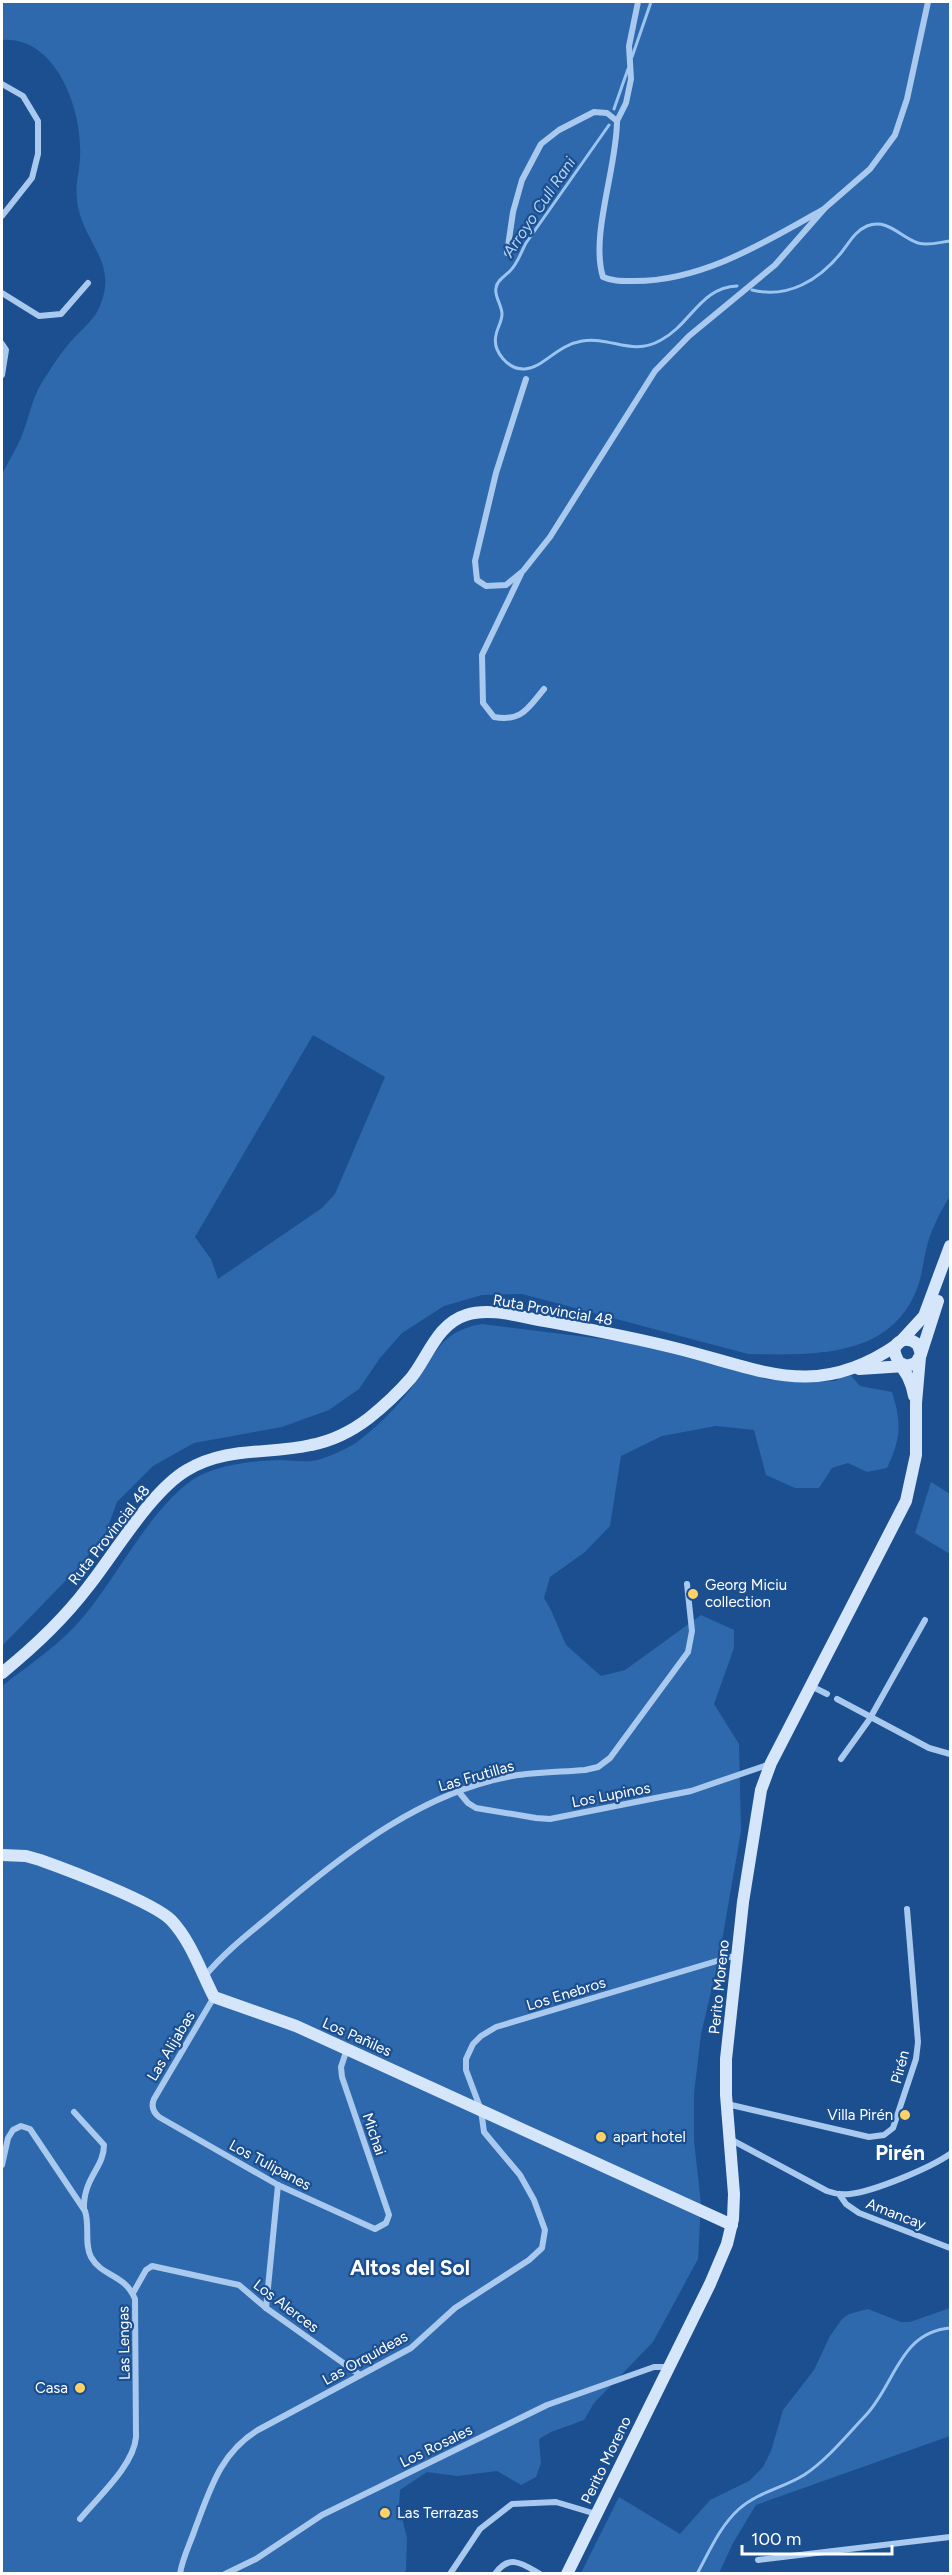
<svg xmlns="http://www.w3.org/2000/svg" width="952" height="2575" viewBox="0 0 952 2575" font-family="Figtree,sans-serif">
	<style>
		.green { fill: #2e69ad; fill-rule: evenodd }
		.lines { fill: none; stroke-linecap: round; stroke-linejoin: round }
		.stream { stroke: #9cc4f0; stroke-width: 3 }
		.street { stroke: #a9c9ee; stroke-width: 6 }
		.secondary { stroke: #d6e6fa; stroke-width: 12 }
		.poi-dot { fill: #ffd166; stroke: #1b4f8f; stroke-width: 2 }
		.labels { text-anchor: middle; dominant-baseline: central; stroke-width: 4.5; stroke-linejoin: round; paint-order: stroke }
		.street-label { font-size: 15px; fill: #fff; stroke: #1b4f8f }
		.poi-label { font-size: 15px; fill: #fff; stroke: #1b4f8f; text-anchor: start }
		.water-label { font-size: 16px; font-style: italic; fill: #b5d3f5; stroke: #1b4f8f }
		.district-label { font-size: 21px; font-weight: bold; fill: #fff; stroke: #1b4f8f }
	</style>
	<rect width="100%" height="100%" fill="#1b4f8f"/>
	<g class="green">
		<path d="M2,2H950V1196C940,1212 930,1232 926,1250C923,1262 922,1275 918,1286C892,1359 813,1355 748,1354L522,1294L482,1295L444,1306L402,1333L380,1358L359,1389L329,1410L282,1427L194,1443L153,1466L117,1502L106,1532L79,1567L2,1646V475C8,462 17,448 22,435C29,418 32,399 41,384C49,371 58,357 67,346C76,334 93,322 99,308C119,264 86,246 78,207C74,184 79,178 80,157C83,112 57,36 2,40ZM313,1035L385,1077L335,1194L322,1208L218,1279L211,1259L195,1237Z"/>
		<path d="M482,1324L675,1348L765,1379L801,1382L836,1381L846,1370L860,1386L892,1392C902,1424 901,1438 887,1468L867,1472L848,1463L832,1468L819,1488H795L766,1475L754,1430L716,1426L662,1436L621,1456L610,1526L585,1552L550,1577L544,1598L551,1610L566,1645L601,1676L625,1670L701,1615L734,1630V1648L714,1704L739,1744L741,1831L719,1958L701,2034L694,2094V2141L701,2203L698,2259L653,2342L594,2403L584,2420L551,2432L539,2439L541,2463L536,2477L521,2485L497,2471L457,2476L427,2472L400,2490L399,2506L407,2538L406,2570L404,2573L2,2574V1686C30,1664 61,1644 84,1616C118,1576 155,1500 199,1476C222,1464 254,1461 279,1460C290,1460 301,1462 311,1461C321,1461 349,1448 357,1442C377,1427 393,1411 409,1391C433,1361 437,1331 482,1324Z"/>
		<path d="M931,1482L950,1494V1554L915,1533Z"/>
		<path d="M950,2308V2436L756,2505L733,2543L719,2573H581L619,2497L680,2534L710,2500L749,2481L763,2467L771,2451L783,2410L814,2370L830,2336L842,2319L849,2314L868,2309L901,2322H910Z"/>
	</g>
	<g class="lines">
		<g class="stream">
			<path d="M632,57L651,2"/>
			<path d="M614,109L628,69"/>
			<path d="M609,125L526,243C521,252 518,263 510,271C505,276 497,280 496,288C494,296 502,305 502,314C502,322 497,328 496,335C492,352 509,370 525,369C543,368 557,345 582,341C611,336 632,357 661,340C690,325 701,287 737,286"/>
			<path d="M752,290C788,299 819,280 841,253C849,243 855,231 867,226C888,218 900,237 918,243C929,246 940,242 950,241"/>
			<path d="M697,2574C709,2552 720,2526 739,2509C758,2492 783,2488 804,2475C827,2460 847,2435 866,2415C895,2384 900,2332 950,2328"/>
		</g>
		<g class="street">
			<path d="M2,84L23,96L38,121V154L32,178L2,216"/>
			<path d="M617,121L626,103L631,79L629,46L638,2"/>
			<path d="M507,253L513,212L522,180L541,144L559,130L594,112L607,113L617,121C617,167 590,236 603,277C612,281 620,281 630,281C699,283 764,243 822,210"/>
			<path d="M2,293L39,316L61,314L88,283"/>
			<path d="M2,344L6,350L2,375"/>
			<path d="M526,379L496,473L475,561L477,580L486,586L506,585L523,571L550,537L655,371L689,336L775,265L825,208L870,169L895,135L907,99L928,2"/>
			<path d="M521,574L482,655L483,703L494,717C522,722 528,708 544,689"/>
			<path d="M811,1686L827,1694"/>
			<path d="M837,1699L929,1748L950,1754"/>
			<path d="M841,1759L869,1720L925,1620"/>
			<path d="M459,1792L468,1803L476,1808L536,1818L550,1819L691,1791L770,1764"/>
			<path d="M205,1976C227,1949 256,1928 283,1905C350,1849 424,1792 512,1776C536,1772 561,1772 585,1770L598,1767L610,1758L688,1652L692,1631L687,1584"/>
			<path d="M214,1997L154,2099C151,2106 153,2112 159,2117L278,2185L375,2229L386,2223L389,2215L342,2077L341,2067L347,2049"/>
			<path d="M727,2104L869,2137L884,2135L893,2128L916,2059L918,2042L907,1909"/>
			<path d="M74,2112L104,2145C104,2168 83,2178 84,2209"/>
			<path d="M730,2139L827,2191C835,2194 842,2195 850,2194C875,2191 930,2168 950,2154"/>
			<path d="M2,2165L8,2138L13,2130L21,2126L30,2129L85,2211C90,2226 84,2244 91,2257C102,2277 125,2274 135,2299L136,2437C134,2465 98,2497 80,2519"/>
			<path d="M839,2194L846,2204L859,2213L950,2248"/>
			<path d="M133,2293L146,2270L152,2266L239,2285L266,2308L360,2375"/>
			<path d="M266,2308L278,2185"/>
			<path d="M758,2560L950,2537"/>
			<path d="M180,2574C182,2559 190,2544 195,2529C210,2490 220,2453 258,2430L411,2348L455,2308L529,2260L542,2248L545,2230L534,2200L520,2175L484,2132L481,2110L466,2070V2059L473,2044L481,2036L496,2027L737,1955"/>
			<path d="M225,2574L256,2559L322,2515L547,2405L654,2367H669"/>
			<path d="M450,2574L480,2529L512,2504L556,2502L596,2514"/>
			<path d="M495,2574C509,2553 523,2564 540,2574"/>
		</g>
		<g class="secondary">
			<path d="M901,1341L924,1316L950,1246"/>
			<path d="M921,1354L938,1301"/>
			<path d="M898,1362L907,1366L916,1363L921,1354L918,1345C914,1341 910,1339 904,1340C883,1346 903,1367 908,1377C911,1383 913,1389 914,1396"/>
			<path d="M859,1369L905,1366"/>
			<path d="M2,1673C34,1647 63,1620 88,1587C115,1553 151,1491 187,1470C228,1446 268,1455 311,1445C332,1441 352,1431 369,1418C384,1406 398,1393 411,1378C428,1357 437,1324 466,1315C491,1307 520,1317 545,1321C588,1329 632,1337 675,1348C761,1369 815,1402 898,1344"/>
			<path d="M2,1855L26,1856L40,1860C68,1870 153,1902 171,1920C191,1941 201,1972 214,1997L296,2026L732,2225"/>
			<path d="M567,2574L710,2284L727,2244L733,2219L734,2194L726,2095V2059L743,1902L761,1790L771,1763L906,1501L916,1455V1403L920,1357"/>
		</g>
	</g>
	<g class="poi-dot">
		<circle cx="693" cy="1594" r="6"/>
		<circle cx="905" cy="2115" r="6"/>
		<circle cx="601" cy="2137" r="6"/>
		<circle cx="80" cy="2388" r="6"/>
		<circle cx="385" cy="2513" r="6"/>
	</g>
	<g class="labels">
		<g class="street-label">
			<text transform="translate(553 1310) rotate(10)">Ruta Provincial 48</text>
			<text transform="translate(109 1535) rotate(-52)">Ruta Provincial 48</text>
			<text transform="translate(476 1776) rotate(-16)">Las Frutillas</text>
			<text transform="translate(611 1795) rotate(-11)">Los Lupinos</text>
			<text transform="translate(719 1987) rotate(-84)">Perito Moreno</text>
			<text transform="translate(566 1994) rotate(-17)">Los Enebros</text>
			<text transform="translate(357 2037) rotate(24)">Los Pañiles</text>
			<text transform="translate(171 2046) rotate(-59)">Las Alijabas</text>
			<text transform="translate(900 2067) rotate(-75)">Pirén</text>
			<text transform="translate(374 2134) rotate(71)">Michai</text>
			<text transform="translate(270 2165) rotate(28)">Los Tulipanes</text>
			<text transform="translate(896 2214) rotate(21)">Amancay</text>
			<text transform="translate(286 2306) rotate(37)">Los Alerces</text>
			<text transform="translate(124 2343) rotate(-91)">Las Lengas</text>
			<text transform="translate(365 2358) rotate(-29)">Las Orquideas</text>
			<text transform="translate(436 2446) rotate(-26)">Los Rosales</text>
			<text transform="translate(606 2460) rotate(-64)">Perito Moreno</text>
		</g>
		<g class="poi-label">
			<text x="705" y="1585">Georg Miciu<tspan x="705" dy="17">collection</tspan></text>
			<text x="893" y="2115" text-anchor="end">Villa Pirén</text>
			<text x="613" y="2137">apart hotel</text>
			<text x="68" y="2388" text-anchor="end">Casa</text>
			<text x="397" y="2513">Las Terrazas</text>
		</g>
		<g class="water-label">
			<text transform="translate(539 207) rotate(-56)">Arroyo Cull Rani</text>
		</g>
		<g class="district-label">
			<text x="900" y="2152">Pirén</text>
			<text x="410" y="2267">Altos del Sol</text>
		</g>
	</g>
	<rect width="952" height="2575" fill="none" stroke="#ffffff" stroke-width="6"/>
	<path d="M742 2545v9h150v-9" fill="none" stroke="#ffffff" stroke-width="3"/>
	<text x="751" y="2545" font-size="18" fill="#ffffff" stroke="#1b4f8f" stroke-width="4.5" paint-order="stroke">100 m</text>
</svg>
